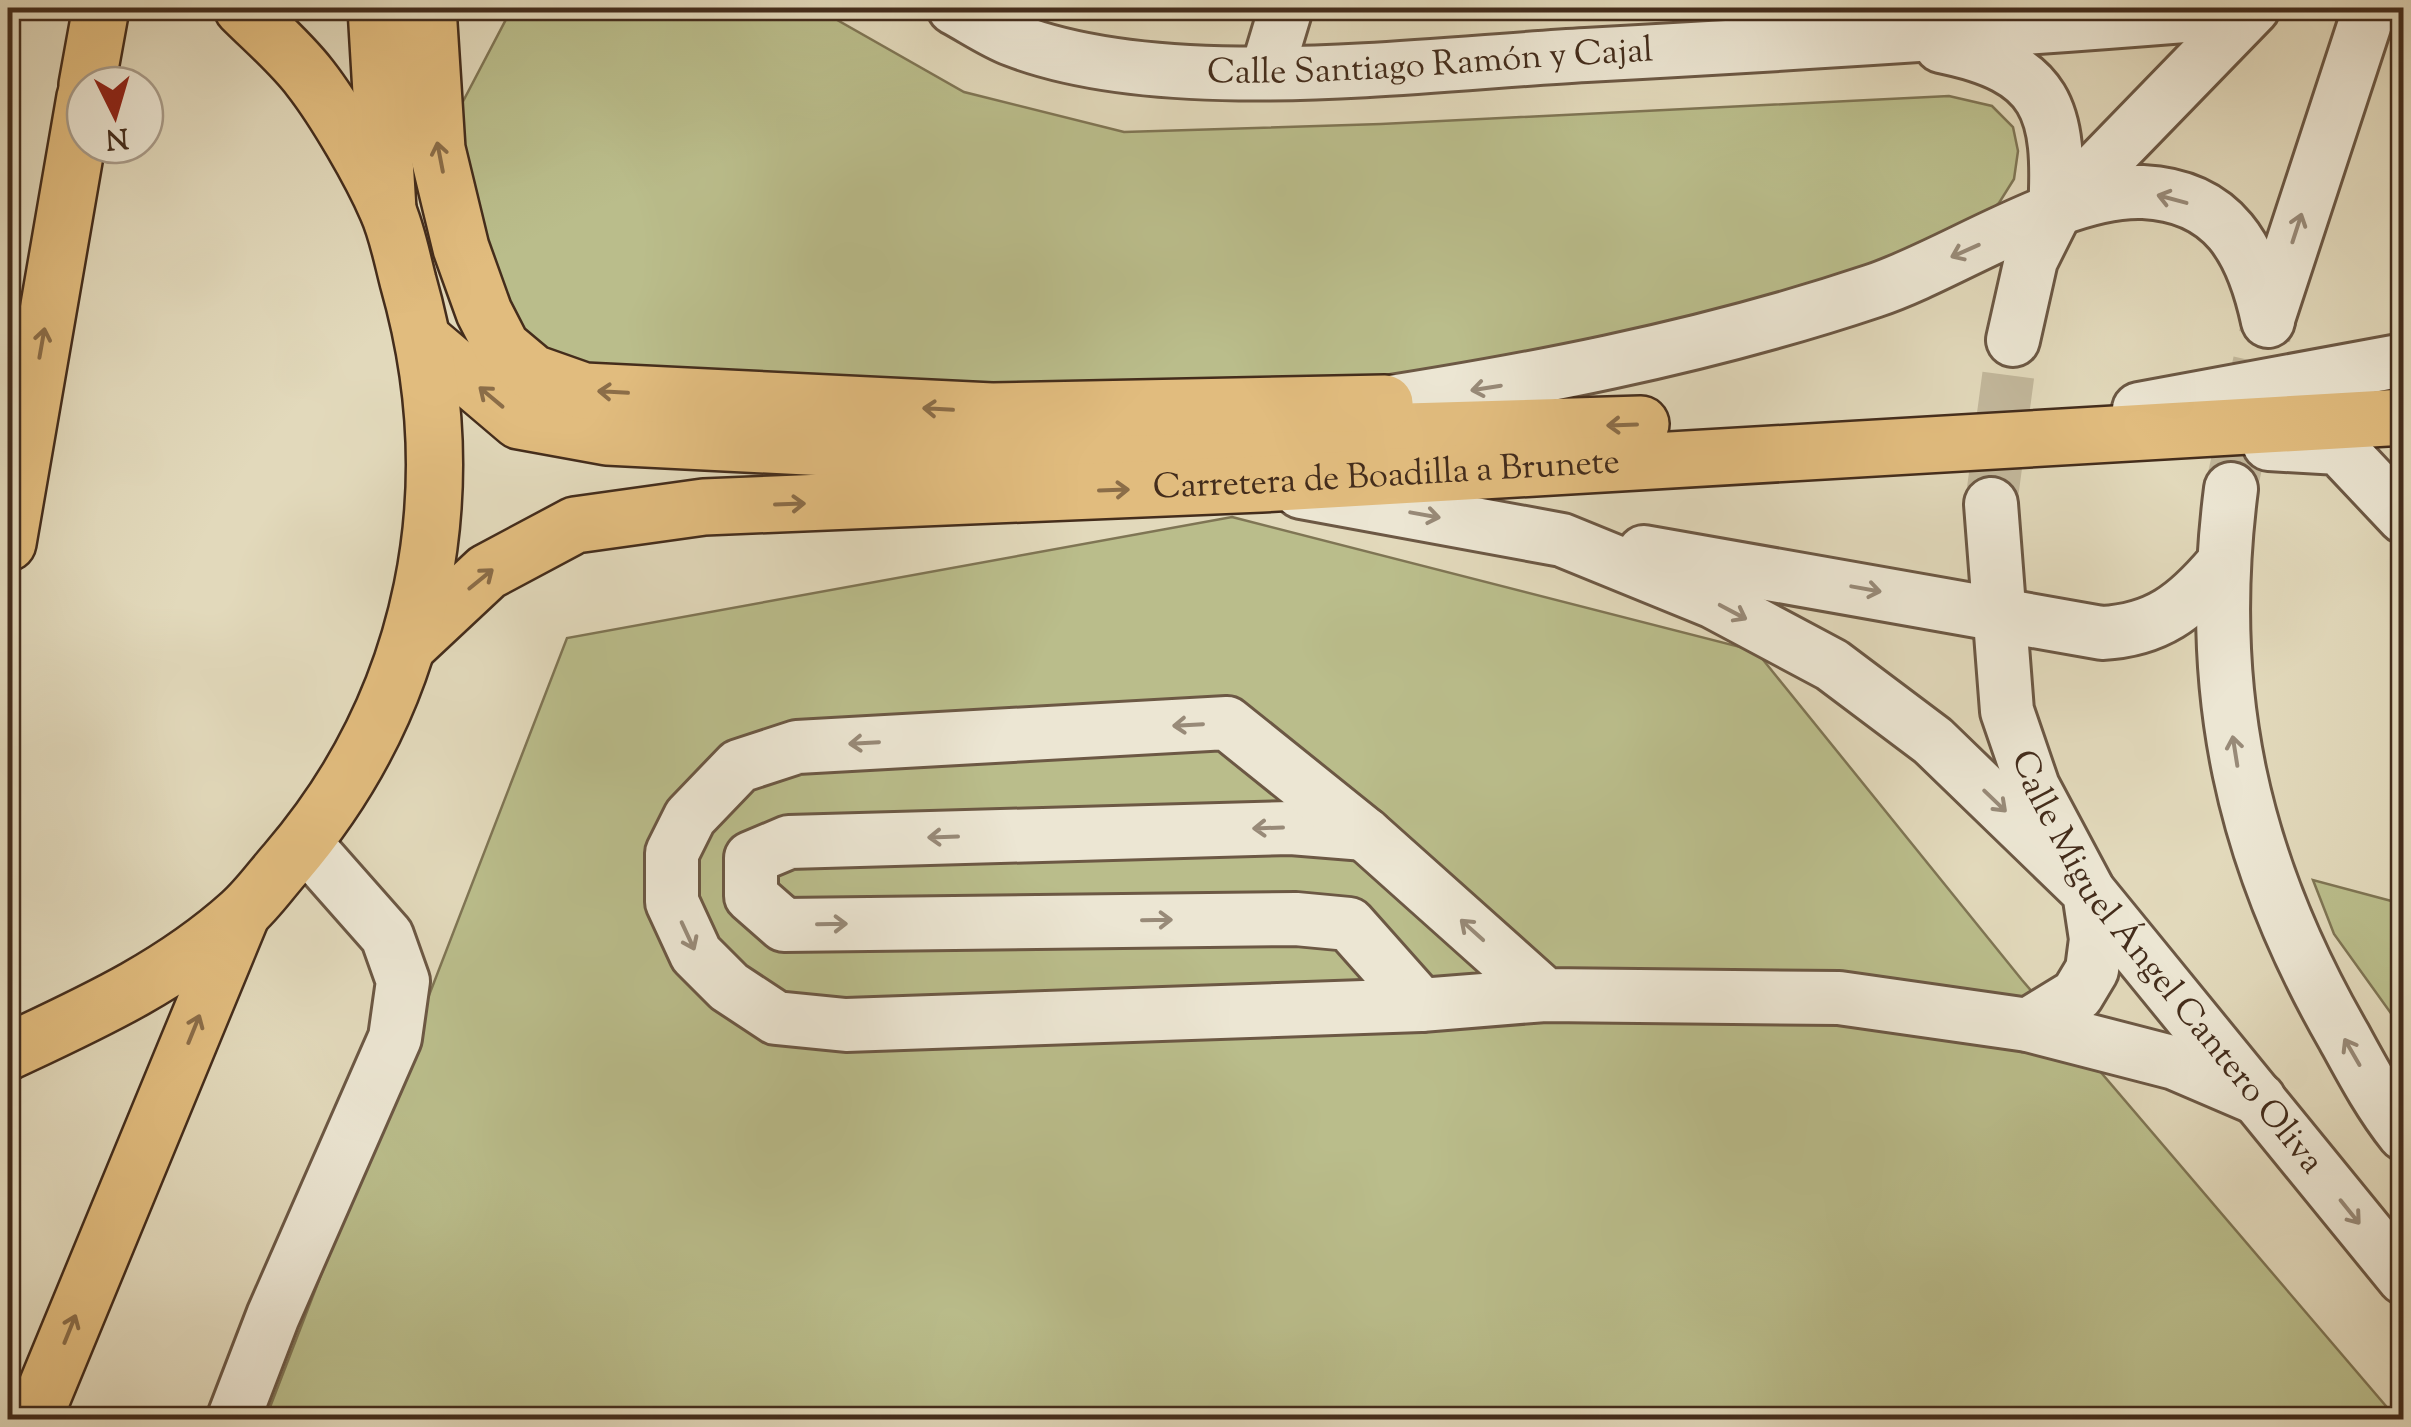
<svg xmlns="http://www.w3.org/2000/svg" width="2411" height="1427" viewBox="0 0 2411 1427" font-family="'Sorts Mill Goudy',serif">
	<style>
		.green { fill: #babd8b; stroke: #7f7554; stroke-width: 2.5 }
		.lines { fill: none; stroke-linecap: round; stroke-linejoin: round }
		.minor-tunnel { stroke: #c2b79b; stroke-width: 52; stroke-dasharray: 52 26; stroke-linecap: butt }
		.minor-casing { stroke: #6c5844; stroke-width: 58 }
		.major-casing { stroke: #442d1c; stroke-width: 60 }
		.highway-casing { stroke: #442d1c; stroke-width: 60 }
		.minor { stroke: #ece6d3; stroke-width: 52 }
		.major { stroke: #e1bc7e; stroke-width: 55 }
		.highway { stroke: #e1bc7e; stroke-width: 55 }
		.oneway { stroke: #8b6d48 }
		.oneway2 { stroke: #988a78 }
		.labels { text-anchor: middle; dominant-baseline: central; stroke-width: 8; stroke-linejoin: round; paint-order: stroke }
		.street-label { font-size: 35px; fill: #442d1c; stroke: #ece6d3 }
	</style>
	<rect width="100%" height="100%" fill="#e2d9bb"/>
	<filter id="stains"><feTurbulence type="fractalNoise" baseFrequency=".002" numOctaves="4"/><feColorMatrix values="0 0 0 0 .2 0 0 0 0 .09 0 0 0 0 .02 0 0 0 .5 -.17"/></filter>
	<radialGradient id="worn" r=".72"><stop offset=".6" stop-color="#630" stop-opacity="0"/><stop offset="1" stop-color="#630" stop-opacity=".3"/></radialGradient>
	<g class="green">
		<path d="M512,8H816L964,92L1124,132L1381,124L1949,96L1992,106L2013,127L2018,151L2014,179L1999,203L1974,227L1807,292L1554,357L1229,400L598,385L523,349L448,130Z"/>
		<path d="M1232,517L1756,651L2022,980L2397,1419L265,1420L567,638Z"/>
		<path d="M2395,855H2404L2403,1030L2334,934L2313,880L2399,903Z"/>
	</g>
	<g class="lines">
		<g class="minor-tunnel">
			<path d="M2231,489L2268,321"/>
			<path d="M1991,504L2013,340"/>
		</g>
		<g class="minor-casing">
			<g id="minor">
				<path id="s1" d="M954,8C973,18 993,32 1014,40C1168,99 1420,64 1586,55C1786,44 1985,32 2184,16L2215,8"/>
				<path d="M1941,46C2049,68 2061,109 2055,212"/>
				<path d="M1267,71L1286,8"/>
				<path d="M2268,319L2370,8"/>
				<path d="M2013,340L2031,260L2055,212L2253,8"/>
				<path d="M2139,409L2404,360"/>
				<path d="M1340,410C1520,383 1700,349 1873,291C1952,265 2060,189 2143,192C2225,196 2253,251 2268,321"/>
				<path d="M2269,444L2339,448L2404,517"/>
				<path d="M2231,489C2205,691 2242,860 2344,1037C2362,1070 2380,1104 2404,1134"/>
				<path d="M1301,492L1562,540L1714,602L1832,665L1933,741L2089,892L2096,939L2092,970L2077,995L2028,1025"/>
				<path id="s2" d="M1991,504L2007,711L2033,787L2089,892L2404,1278"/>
				<path d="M1644,552L2102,633C2157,630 2186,607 2221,566"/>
				<path d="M1365,834L1291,828L789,842L751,858V896L784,925L1296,919L1349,924L1421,1005"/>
				<path d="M1545,995L1365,834L1227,723L797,747L739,766L690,817L672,853V902L696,954L729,987L776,1018L846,1025L1421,1005L1545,995L1839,998L2028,1025L2175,1063L2259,1099"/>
				<path d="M233,1420L273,1316L395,1038L403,981L387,936L304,842"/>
			</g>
		</g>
		<g class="major-casing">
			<g id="major">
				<path d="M426,342L519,421L607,437L827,448L1641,424"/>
				<path id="s3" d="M409,645L487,572L575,525L704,507L1261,484L2404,417"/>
				<path d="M8,1052C91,1013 171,977 241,914C258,899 271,880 286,863C427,699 467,488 408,281C402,258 397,231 387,209C371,172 335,110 310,78C291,53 264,30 242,8"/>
			</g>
		</g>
		<g class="highway-casing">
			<g id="highway">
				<path d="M376,8L388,210"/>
				<path d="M428,8L437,149L461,248L484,312L502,347L533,373L584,391L992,411L1385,403"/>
				<path d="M87,85L101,8"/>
				<path d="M8,543L85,97"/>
				<path d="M33,1420L242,914"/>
			</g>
		</g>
		<use href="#minor" class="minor"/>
		<use href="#major" class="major"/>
		<use href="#highway" class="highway"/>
	</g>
	<defs><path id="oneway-shaft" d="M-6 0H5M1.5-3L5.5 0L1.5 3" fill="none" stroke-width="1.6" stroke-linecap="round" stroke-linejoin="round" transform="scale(2.5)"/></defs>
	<g class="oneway">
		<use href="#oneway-shaft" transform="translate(440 157) rotate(-101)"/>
		<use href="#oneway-shaft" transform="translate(42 343) rotate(-80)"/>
		<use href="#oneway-shaft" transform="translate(613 392) rotate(-177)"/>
		<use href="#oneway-shaft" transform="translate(491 397) rotate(-140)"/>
		<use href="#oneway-shaft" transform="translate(938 409) rotate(-177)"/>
		<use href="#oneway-shaft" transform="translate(1622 425) rotate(178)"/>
		<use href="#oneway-shaft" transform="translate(1114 490) rotate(-2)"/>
		<use href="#oneway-shaft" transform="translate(790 504) rotate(-2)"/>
		<use href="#oneway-shaft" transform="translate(481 579) rotate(-39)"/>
		<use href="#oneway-shaft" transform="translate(194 1029) rotate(-68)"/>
		<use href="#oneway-shaft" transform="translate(70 1329) rotate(-68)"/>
	</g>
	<g class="oneway2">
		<use href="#oneway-shaft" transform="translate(2172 199) rotate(-165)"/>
		<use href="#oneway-shaft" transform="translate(2297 228) rotate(-72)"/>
		<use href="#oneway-shaft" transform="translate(1965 251) rotate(156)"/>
		<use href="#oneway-shaft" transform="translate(1486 388) rotate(171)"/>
		<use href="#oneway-shaft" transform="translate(1425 515) rotate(10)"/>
		<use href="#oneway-shaft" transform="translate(1866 589) rotate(10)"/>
		<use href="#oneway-shaft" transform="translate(1733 612) rotate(28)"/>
		<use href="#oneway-shaft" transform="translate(1188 725) rotate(177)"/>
		<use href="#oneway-shaft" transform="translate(864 743) rotate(177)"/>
		<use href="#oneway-shaft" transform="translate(2235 751) rotate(-99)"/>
		<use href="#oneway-shaft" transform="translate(1995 801) rotate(44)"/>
		<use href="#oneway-shaft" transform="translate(1268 828) rotate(178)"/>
		<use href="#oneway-shaft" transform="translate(943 837) rotate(178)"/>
		<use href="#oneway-shaft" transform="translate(1157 920) rotate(-1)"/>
		<use href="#oneway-shaft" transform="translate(832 924) rotate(-1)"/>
		<use href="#oneway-shaft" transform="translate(1472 930) rotate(-138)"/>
		<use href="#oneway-shaft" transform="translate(688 936) rotate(65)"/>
		<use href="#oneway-shaft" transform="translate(2352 1052) rotate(-120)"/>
		<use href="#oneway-shaft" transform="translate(2350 1212) rotate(51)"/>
	</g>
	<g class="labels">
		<g class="street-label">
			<text stroke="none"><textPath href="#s1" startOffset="488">Calle Santiago Ramón y Cajal</textPath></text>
			<text stroke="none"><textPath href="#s3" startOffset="1020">Carretera de Boadilla a Brunete</textPath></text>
			<text stroke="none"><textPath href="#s2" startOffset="508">Calle Miguel Ángel Cantero Oliva</textPath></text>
		</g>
	</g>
	<rect width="2411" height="1427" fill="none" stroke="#e2d9bb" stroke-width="40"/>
	<rect x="10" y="10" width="2391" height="1407" fill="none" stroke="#442d1c" stroke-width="5"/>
	<rect x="20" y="20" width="2371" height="1387" fill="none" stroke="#442d1c" stroke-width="2.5"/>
	<g transform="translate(115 115) rotate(175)"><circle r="48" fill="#ece6d3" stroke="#a99c8a" stroke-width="2.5"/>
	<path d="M0-8L18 38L0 25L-18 38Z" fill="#8f2418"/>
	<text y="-15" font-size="28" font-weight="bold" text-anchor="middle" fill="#442d1c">N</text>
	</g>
	<rect width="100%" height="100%" filter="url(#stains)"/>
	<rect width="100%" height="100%" fill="url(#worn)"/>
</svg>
